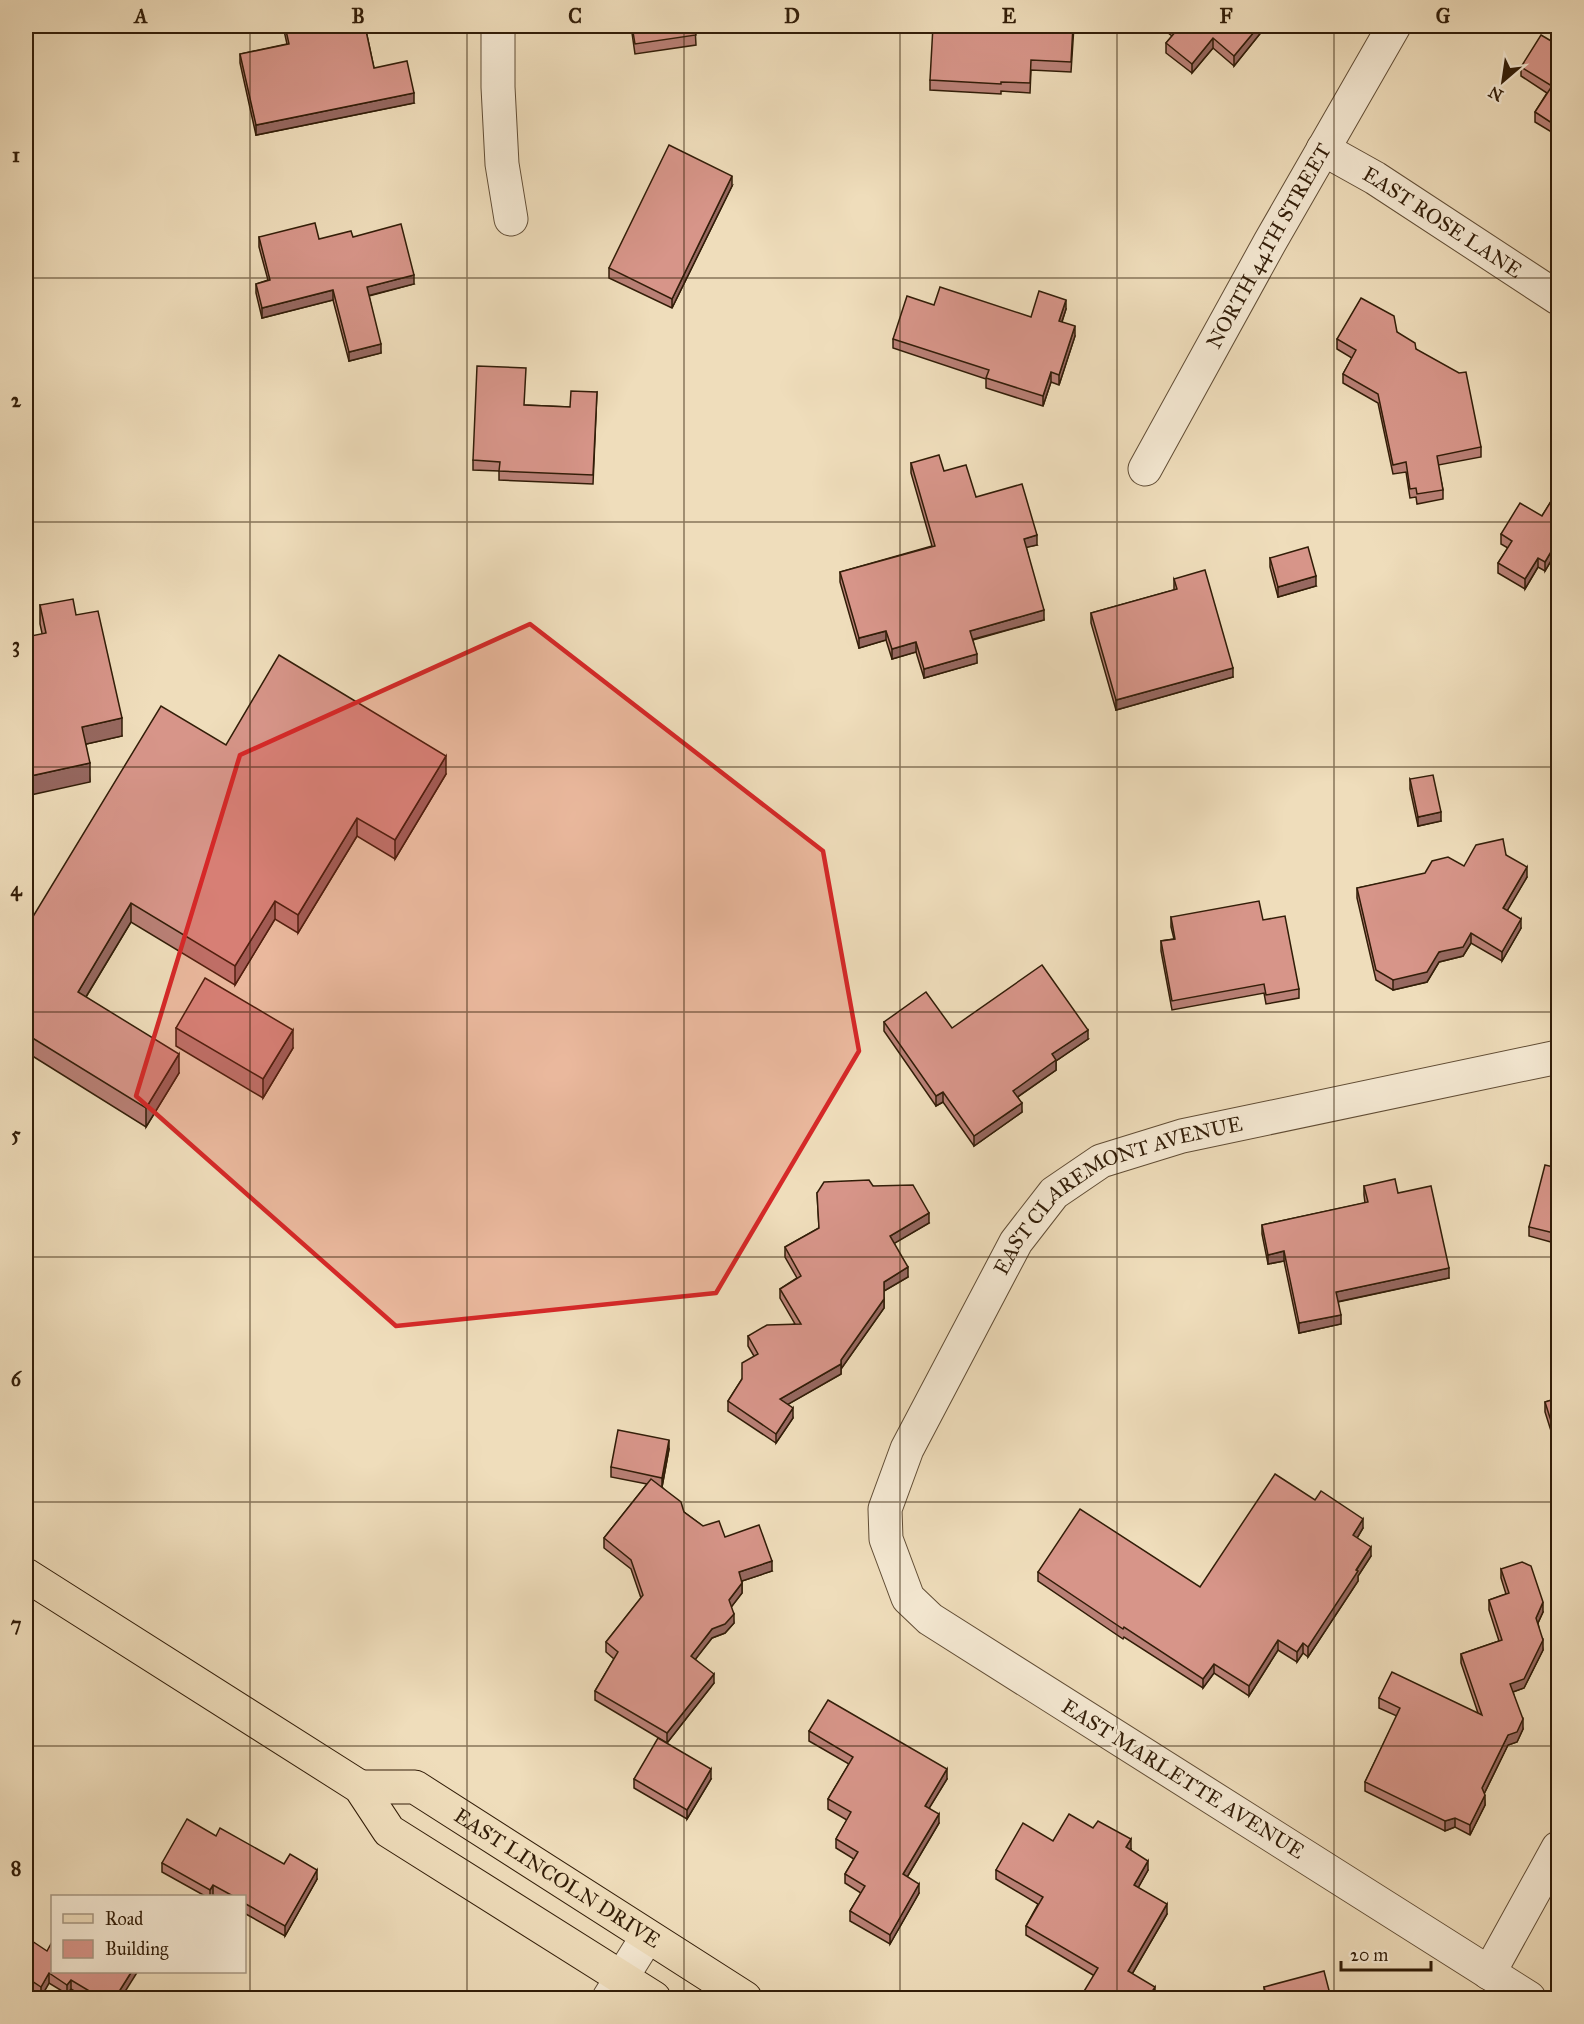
<svg xmlns="http://www.w3.org/2000/svg" width="1584" height="2024" viewBox="0 0 1584 2024" font-family="'IM FELL Great Primer',serif">
	<style>
		.lines { fill: none; stroke-linecap: round; stroke-linejoin: round }
		.minor-casing { stroke: #614d35; stroke-width: 35 }
		.major-casing { stroke: #321d08; stroke-width: 35 }
		.minor { stroke: #f5e9d3; stroke-width: 33 }
		.major { stroke: #efddbb; stroke-width: 33 }
		.wall { fill: #b98076; stroke: #321d08; stroke-width: 1.5 }
		.shaded-wall { fill: #966860; stroke: #321d08; stroke-width: 1.5 }
		.building { fill: #d79589; stroke: #321d08; stroke-width: 1.5 }
		.marked { fill: #d62828; fill-opacity: 0.2; stroke: #d62828; stroke-width: 4.5; stroke-linejoin: round }
		.grid { fill: none; stroke: #321d08; stroke-width: 1.5; stroke-opacity: 0.55 }
		.labels { text-anchor: middle; dominant-baseline: central; stroke-width: 6; stroke-linejoin: round; paint-order: stroke }
		.street-label { font-size: 21px; fill: #321d08; stroke: #f5e9d3 }
		.neatline { fill: none; stroke: #321d08; stroke-width: 2 }
		.grid-label { font-size: 20px; text-anchor: middle; font-weight: bold; fill: #321d08 }
	</style>
	<rect width="100%" height="100%" fill="#efddbb"/>
	<filter id="stains"><feTurbulence type="fractalNoise" baseFrequency=".00333" numOctaves="4"/><feColorMatrix values="0 0 0 0 .2 0 0 0 0 .09 0 0 0 0 .02 0 0 0 .5 -.17"/></filter>
	<radialGradient id="worn" r=".72"><stop offset=".6" stop-color="#630" stop-opacity="0"/><stop offset="1" stop-color="#630" stop-opacity=".3"/></radialGradient>
	<g class="lines">
		<g class="minor-casing">
			<g id="minor">
				<path d="M500,26L498,31V87L502,164L511,219"/>
				<path id="s1" d="M1323,149L1375,178L1558,298"/>
				<path id="s2" d="M1145,469L1270,242L1394,26"/>
				<path d="M1489,1973L1558,1848"/>
				<path d="M609,1998L647,1937"/>
				<path id="s3" d="M1529,1998L930,1619L908,1598L886,1539L885,1509L907,1449L1016,1242L1054,1193L1101,1161L1182,1136L1558,1057"/>
			</g>
		</g>
		<g class="major-casing">
			<g id="major">
				<path d="M26,1575L360,1787L389,1831L654,1998"/>
				<path id="s4" d="M360,1787H415L745,1998"/>
			</g>
		</g>
		<use href="#minor" class="minor"/>
		<use href="#major" class="major"/>
	</g>
	<g class="wall">
		<path d="M283,26H365L374,68L414,103L256,135L240,63V54L287,44Z"/>
		<path d="M631,26H706L695,27L696,45L635,54Z"/>
		<path d="M1074,26L1071,72L1031,70L1030,93L1001,91V94L930,90V80Z"/>
		<path d="M1159,26H1263V30L1234,66L1213,48L1192,73L1166,53V43L1172,36Z"/>
		<path d="M1558,45V136L1535,122V112L1547,93L1521,76V67Z"/>
		<path d="M732,186L672,308L609,278V268Z"/>
		<path d="M259,237L319,239L353,237L414,284L369,296L381,353L349,361L333,300L262,318L256,293V284L268,280L259,247Z"/>
		<path d="M934,305L1031,317L1066,309L1062,322L1075,336L1059,385L1051,382L1043,406L986,388V379L893,348V339Z"/>
		<path d="M1397,332L1416,349L1481,447V457L1438,465L1443,490V499L1417,504L1416,497L1410,498L1406,472L1393,474L1378,403L1343,383V374L1352,358L1337,349V339Z"/>
		<path d="M597,392L593,484L499,480V471L473,470V460L525,405L570,407Z"/>
		<path d="M911,463L944,471L1037,545L1026,547L1044,620L973,640L977,663L924,678L916,652L892,659L886,640L859,648L840,582V572L932,546L911,473Z"/>
		<path d="M1558,490V549L1545,571L1538,567L1525,589L1498,573V563L1508,548L1501,544V534L1542,516Z"/>
		<path d="M1270,558L1316,586L1278,597L1270,567Z"/>
		<path d="M1174,579L1233,677L1116,710L1091,623V613L1174,590Z"/>
		<path d="M40,605L76,615L122,736L86,744L90,782L42,633L40,624Z"/>
		<path d="M226,745L446,774L395,859L357,836L298,933L275,919L235,985L131,922L86,997L179,1073L146,1127L26,1052V928Z"/>
		<path d="M1410,779L1441,821L1418,826L1410,789Z"/>
		<path d="M1506,855L1527,877L1507,910L1521,928L1502,961L1471,943L1463,956L1439,962L1427,982L1393,990L1376,980L1357,898V888L1464,866Z"/>
		<path d="M1171,917L1299,989V998L1266,1004L1264,993L1172,1010L1161,951V941L1174,939L1171,927Z"/>
		<path d="M884,1022L952,1028L1088,1039L1056,1061V1070L1018,1097L1022,1112L974,1146L943,1102L936,1106L884,1031Z"/>
		<path d="M176,1028L293,1048L263,1098L176,1046Z"/>
		<path d="M1558,1168V1244L1529,1236V1227Z"/>
		<path d="M873,1186L929,1223L894,1243L908,1277L884,1291V1308L841,1369V1374L788,1404L793,1418L776,1443L728,1411V1401L742,1379L754,1356L748,1346V1336L795,1324L780,1298V1289L797,1278L785,1257V1247L819,1228L817,1193Z"/>
		<path d="M1364,1186L1398,1193L1449,1278L1338,1302L1341,1324L1299,1333L1284,1261L1268,1264L1262,1234V1225L1365,1203L1364,1195Z"/>
		<path d="M1558,1398V1453L1545,1412V1402Z"/>
		<path d="M669,1449L662,1487L684,1512L703,1526L725,1537L772,1571L742,1581V1593L731,1607L734,1623L725,1633L712,1638L695,1659L714,1683L667,1743L595,1700V1691L614,1659L606,1652V1642L641,1598L631,1569L604,1548V1538L647,1484L611,1477V1467Z"/>
		<path d="M1315,1500L1363,1528L1357,1538L1371,1556L1358,1576V1581L1308,1657L1303,1653L1297,1662L1278,1650L1249,1696L1214,1673L1203,1688L1124,1637L1123,1639L1038,1581V1572L1200,1587Z"/>
		<path d="M1501,1569L1543,1612L1538,1623L1543,1650L1524,1688L1513,1692L1523,1729L1517,1742L1508,1745L1484,1794L1485,1805L1470,1835L1455,1827L1445,1831L1365,1791V1782L1397,1716L1379,1708V1698L1478,1713L1461,1663V1654L1499,1641L1489,1610V1600L1506,1594L1501,1578Z"/>
		<path d="M809,1731L947,1779L929,1808L939,1823L907,1877L919,1893L890,1944L850,1921V1911L861,1893L845,1883V1874L854,1859L836,1848V1839L847,1820L828,1809V1799L849,1764L809,1741Z"/>
		<path d="M634,1779H711L687,1819L634,1788Z"/>
		<path d="M1093,1828L1131,1849L1130,1850L1148,1870L1138,1888L1167,1914L1132,1974L1155,1997L1093,1975L1026,1935V1926L1038,1904L996,1879V1870L1053,1841Z"/>
		<path d="M216,1836L317,1879L285,1936L244,1913V1896H216L213,1895L212,1896H205L162,1872V1863Z"/>
		<path d="M26,1945L121,1998H86L71,1989L67,1994L49,1983L41,1997L26,1987Z"/>
		<path d="M1264,1987L1331,1998H1265Z"/>
	</g>
	<g class="shaded-wall">
		<path d="M1259,26H1263V30L1234,66V56Z"/>
		<path d="M1213,38V48L1192,73V64Z"/>
		<path d="M414,93V103L256,135V125Z"/>
		<path d="M732,176V186L672,308V299Z"/>
		<path d="M414,275V284L367,296V287Z"/>
		<path d="M333,290V300L262,318V308Z"/>
		<path d="M1066,300V309L1059,330V321Z"/>
		<path d="M1075,326V336L1059,385V375Z"/>
		<path d="M381,344V353L349,361V352Z"/>
		<path d="M1051,372V382L1043,406V396Z"/>
		<path d="M1037,535V545L1024,548V539Z"/>
		<path d="M1558,540V549L1545,571V562Z"/>
		<path d="M1538,558V567L1525,589V579Z"/>
		<path d="M1316,576V586L1278,597V587Z"/>
		<path d="M1044,610V620L970,640V631Z"/>
		<path d="M886,631V640L859,648V638Z"/>
		<path d="M916,642V652L892,659V649Z"/>
		<path d="M977,654V663L924,678V669Z"/>
		<path d="M1233,668V677L1116,710V700Z"/>
		<path d="M122,718V736L82,745V727Z"/>
		<path d="M446,756V774L395,859V840Z"/>
		<path d="M90,763V782L26,796V777Z"/>
		<path d="M1441,812V821L1418,826V817Z"/>
		<path d="M357,818V836L298,933V915Z"/>
		<path d="M1527,867V877L1503,918V908Z"/>
		<path d="M275,901V919L235,985V966Z"/>
		<path d="M131,903V922L78,1010V992Z"/>
		<path d="M1521,919V928L1502,961V952Z"/>
		<path d="M1471,933V943L1463,956L1439,962L1427,982L1393,990V980Z"/>
		<path d="M293,1030V1048L263,1098V1079Z"/>
		<path d="M1088,1030V1039L1056,1061V1070L1013,1100V1091L1052,1054Z"/>
		<path d="M179,1054V1073L146,1127V1108Z"/>
		<path d="M943,1092V1102L936,1106V1096Z"/>
		<path d="M1022,1103V1112L974,1146V1136Z"/>
		<path d="M929,1213V1223L890,1246V1236Z"/>
		<path d="M1284,1251V1261L1268,1264V1255Z"/>
		<path d="M908,1267V1277L884,1291V1282Z"/>
		<path d="M1449,1268V1278L1336,1302V1292Z"/>
		<path d="M884,1299V1308L841,1369V1360Z"/>
		<path d="M1341,1315V1324L1299,1333V1323Z"/>
		<path d="M841,1364V1374L780,1409V1399Z"/>
		<path d="M793,1408V1418L776,1443V1434Z"/>
		<path d="M669,1440V1449L662,1487V1478Z"/>
		<path d="M1363,1519V1528L1353,1545V1535Z"/>
		<path d="M1371,1547V1556L1358,1576V1581L1308,1657V1647Z"/>
		<path d="M772,1561V1571L739,1582V1572Z"/>
		<path d="M742,1583V1593L729,1610V1600Z"/>
		<path d="M1543,1602V1612L1536,1627V1618Z"/>
		<path d="M734,1614V1623L725,1633L712,1638L691,1665V1656L712,1629Z"/>
		<path d="M1278,1640V1650L1249,1696V1686Z"/>
		<path d="M1543,1640V1650L1524,1688L1510,1693V1684Z"/>
		<path d="M1303,1643V1653L1297,1662V1652Z"/>
		<path d="M1214,1664V1673L1203,1688V1679Z"/>
		<path d="M714,1674V1683L667,1743V1733Z"/>
		<path d="M1523,1719V1729L1517,1742L1508,1745L1482,1798V1788L1508,1735Z"/>
		<path d="M711,1769V1779L687,1819V1810Z"/>
		<path d="M947,1769V1779L925,1815V1806Z"/>
		<path d="M1485,1795V1805L1470,1835V1825Z"/>
		<path d="M939,1814V1823L903,1884V1874Z"/>
		<path d="M1455,1818V1827L1445,1831V1821Z"/>
		<path d="M1131,1839V1849L1126,1857V1847Z"/>
		<path d="M1148,1861V1870L1134,1895V1885Z"/>
		<path d="M317,1870V1879L285,1936V1926Z"/>
		<path d="M919,1884V1893L890,1944V1935Z"/>
		<path d="M213,1885V1895L212,1896H210V1890Z"/>
		<path d="M1167,1904V1914L1128,1981V1971Z"/>
		<path d="M132,1971H138L121,1998H115Z"/>
		<path d="M49,1973V1983L41,1997V1987Z"/>
		<path d="M71,1980V1989L67,1994V1985Z"/>
		<path d="M1155,1987V1997L1154,1998H1148Z"/>
	</g>
	<g class="building">
		<path d="M285,26H365L374,68L407,61L414,93L256,125L240,54L289,44Z"/>
		<path d="M632,26H694L696,35L635,44Z"/>
		<path d="M933,26H1073L1071,62L1031,60L1030,83L1001,82V84L930,80Z"/>
		<path d="M1171,26H1259L1234,56L1213,38L1192,64L1166,43L1177,30Z"/>
		<path d="M1541,35L1558,45V127L1535,112L1552,86L1521,67Z"/>
		<path d="M669,145L732,176L672,299L609,268Z"/>
		<path d="M315,223L319,239L351,231L353,237L401,224L414,275L367,287L381,344L349,352L333,290L262,308L256,284L270,280L259,237Z"/>
		<path d="M940,287L1031,317L1039,291L1066,300L1059,321L1075,326L1059,375L1051,372L1043,396L986,378L989,370L893,339L907,296L934,305Z"/>
		<path d="M1361,298L1394,316L1397,332L1415,343L1416,349L1459,373L1466,372L1481,447L1437,456L1443,490L1417,494L1416,488L1410,489L1406,462L1393,465L1378,394L1343,374L1356,350L1337,339Z"/>
		<path d="M477,366L526,368L524,405L570,407L571,391L597,392L593,475L499,471L500,462L473,460Z"/>
		<path d="M939,455L944,471L966,465L976,497L1022,484L1037,535L1024,539L1044,610L970,631L977,654L924,669L916,642L892,649L886,631L859,638L840,572L935,546L911,463Z"/>
		<path d="M1558,490V540L1545,562L1538,558L1525,579L1498,563L1512,541L1501,534L1520,503L1542,516Z"/>
		<path d="M1308,547L1316,576L1278,587L1270,558Z"/>
		<path d="M1205,570L1233,668L1116,700L1091,613L1177,589L1174,579Z"/>
		<path d="M73,599L76,615L98,611L122,718L82,727L90,763L26,777V637L46,633L40,605Z"/>
		<path d="M279,655L446,756L395,840L357,818L298,915L275,901L235,966L131,903L78,992L179,1054L146,1108L26,1034V928L161,706L226,745Z"/>
		<path d="M1433,775L1441,812L1418,817L1410,779Z"/>
		<path d="M1503,839L1506,855L1527,867L1503,908L1521,919L1502,952L1471,933L1463,947L1439,952L1427,972L1393,980L1376,970L1357,888L1425,873L1432,861L1448,857L1464,866L1476,845Z"/>
		<path d="M1259,901L1263,920L1285,916L1299,989L1266,995L1264,984L1172,1001L1161,941L1175,939L1171,917Z"/>
		<path d="M1042,965L1088,1030L1052,1054L1056,1060L1013,1091L1022,1103L974,1136L943,1092L936,1096L884,1022L926,992L952,1028Z"/>
		<path d="M205,978L293,1030L263,1079L176,1028Z"/>
		<path d="M1545,1165L1558,1168V1234L1529,1227Z"/>
		<path d="M1395,1179L1398,1193L1431,1186L1449,1268L1336,1292L1341,1315L1299,1323L1284,1251L1268,1255L1262,1225L1368,1202L1364,1186Z"/>
		<path d="M869,1180L873,1186L913,1185L929,1213L890,1236L908,1267L884,1282V1299L841,1360V1364L780,1399L793,1408L776,1434L728,1401L742,1379V1363L758,1354L748,1336L767,1325L801,1324L780,1289L801,1276L785,1247L819,1228L817,1193L824,1182Z"/>
		<path d="M1558,1398V1443L1545,1402Z"/>
		<path d="M618,1430L669,1440L662,1478L611,1467Z"/>
		<path d="M1275,1474L1315,1500L1321,1491L1363,1519L1353,1535L1371,1547L1356,1570L1358,1571L1308,1647L1303,1643L1297,1652L1278,1640L1249,1686L1214,1664L1203,1679L1124,1627L1123,1629L1038,1572L1080,1509L1200,1587Z"/>
		<path d="M651,1479L681,1502L684,1512L703,1526L719,1521L725,1537L759,1525L772,1561L739,1572L742,1583L729,1600L734,1614L725,1624L712,1629L691,1656L714,1674L667,1733L595,1691L618,1652L606,1642L643,1595L631,1560L604,1538Z"/>
		<path d="M1522,1562L1531,1566L1543,1602L1536,1618L1543,1640L1524,1679L1510,1684L1523,1719L1517,1732L1508,1735L1482,1788L1485,1795L1470,1825L1455,1818L1445,1821L1365,1782L1400,1708L1379,1698L1392,1672L1482,1715L1461,1654L1502,1640L1489,1600L1509,1593L1501,1569Z"/>
		<path d="M828,1700L947,1769L925,1806L939,1814L903,1874L919,1884L890,1935L850,1911L865,1886L845,1874L858,1852L836,1839L851,1812L828,1799L853,1757L809,1731Z"/>
		<path d="M658,1738L711,1769L687,1810L634,1779Z"/>
		<path d="M1069,1814L1093,1828L1098,1821L1131,1839L1126,1847L1148,1861L1134,1885L1167,1904L1128,1971L1155,1987L1148,1998H1080L1098,1968L1026,1926L1043,1897L996,1870L1023,1823L1053,1841Z"/>
		<path d="M187,1819L216,1836L220,1828L284,1864L290,1854L317,1870L285,1926L244,1903V1896H233L213,1885L210,1890L162,1863Z"/>
		<path d="M29,1939L47,1951L52,1942V1971H132L115,1998H101L71,1980L67,1985L49,1973L41,1987L26,1977V1945Z"/>
		<path d="M1324,1971L1331,1998H1267L1264,1987Z"/>
	</g>
	<path class="marked" d="M530,624L823,851L859,1051L716,1293L396,1326L136,1096L240,755Z"/>
	<path class="grid" d="M250,26V1998M467,26V1998M684,26V1998M900,26V1998M1117,26V1998M1334,26V1998M26,278H1558M26,522H1558M26,767H1558M26,1012H1558M26,1257H1558M26,1502H1558M26,1746H1558"/>
	<g class="labels">
		<g class="street-label">
			<text stroke="none"><textPath href="#s1" startOffset="140">EAST ROSE LANE</textPath></text>
			<text stroke="none"><textPath href="#s2" startOffset="255">NORTH 44TH STREET</textPath></text>
			<text stroke="none"><textPath href="#s3" startOffset="1245">EAST CLAREMONT AVENUE</textPath></text>
			<text transform="translate(1183 1779) rotate(32)">EAST MARLETTE AVENUE</text>
			<text stroke="none"><textPath href="#s4" startOffset="224">EAST LINCOLN DRIVE</textPath></text>
		</g>
	</g>
	<rect width="1584" height="2024" fill="none" stroke="#efddbb" stroke-width="66"/>
	<rect x="51" y="1895" width="195" height="78" fill="#f5e9d3" stroke="#a79782" stroke-width="1.5"/>
	<rect x="63" y="1914" width="30" height="9" fill="#efddbb" stroke="#a79782" stroke-width="1.5"/>
	<text x="105" y="1925" font-size="18" fill="#321d08">Road</text>
	<rect x="63" y="1940" width="30" height="18" fill="#d79589" stroke="#a79782" stroke-width="1.5"/>
	<text x="105" y="1955" font-size="18" fill="#321d08">Building</text>
	<g transform="translate(1503 81) rotate(209)" stroke="#f5e9d3" stroke-width="4.5" paint-order="stroke">
	<path d="M0-4.5L10 22L0 15L-10 22Z" fill="#321d08"/>
	<text y="-9" font-size="16" font-weight="bold" text-anchor="middle" fill="#321d08">N</text>
	</g>
	<path d="M1341 1961v9h90v-9" fill="none" stroke="#321d08" stroke-width="3"/>
	<text x="1350" y="1961" font-size="18" fill="#321d08" stroke="#f5e9d3" stroke-width="4.5" paint-order="stroke">20 m</text>
	<rect x="33" y="33" width="1518" height="1958" class="neatline"/>
	<g class="grid-label">
		<text x="141" y="23">A</text>
		<text x="358" y="23">B</text>
		<text x="575" y="23">C</text>
		<text x="792" y="23">D</text>
		<text x="1009" y="23">E</text>
		<text x="1226" y="23">F</text>
		<text x="1443" y="23">G</text>
		<text x="16" y="162">1</text>
		<text x="16" y="407">2</text>
		<text x="16" y="652">3</text>
		<text x="16" y="896">4</text>
		<text x="16" y="1141">5</text>
		<text x="16" y="1386">6</text>
		<text x="16" y="1631">7</text>
		<text x="16" y="1875">8</text>
	</g>
	<rect width="100%" height="100%" filter="url(#stains)"/>
	<rect width="100%" height="100%" fill="url(#worn)"/>
</svg>
